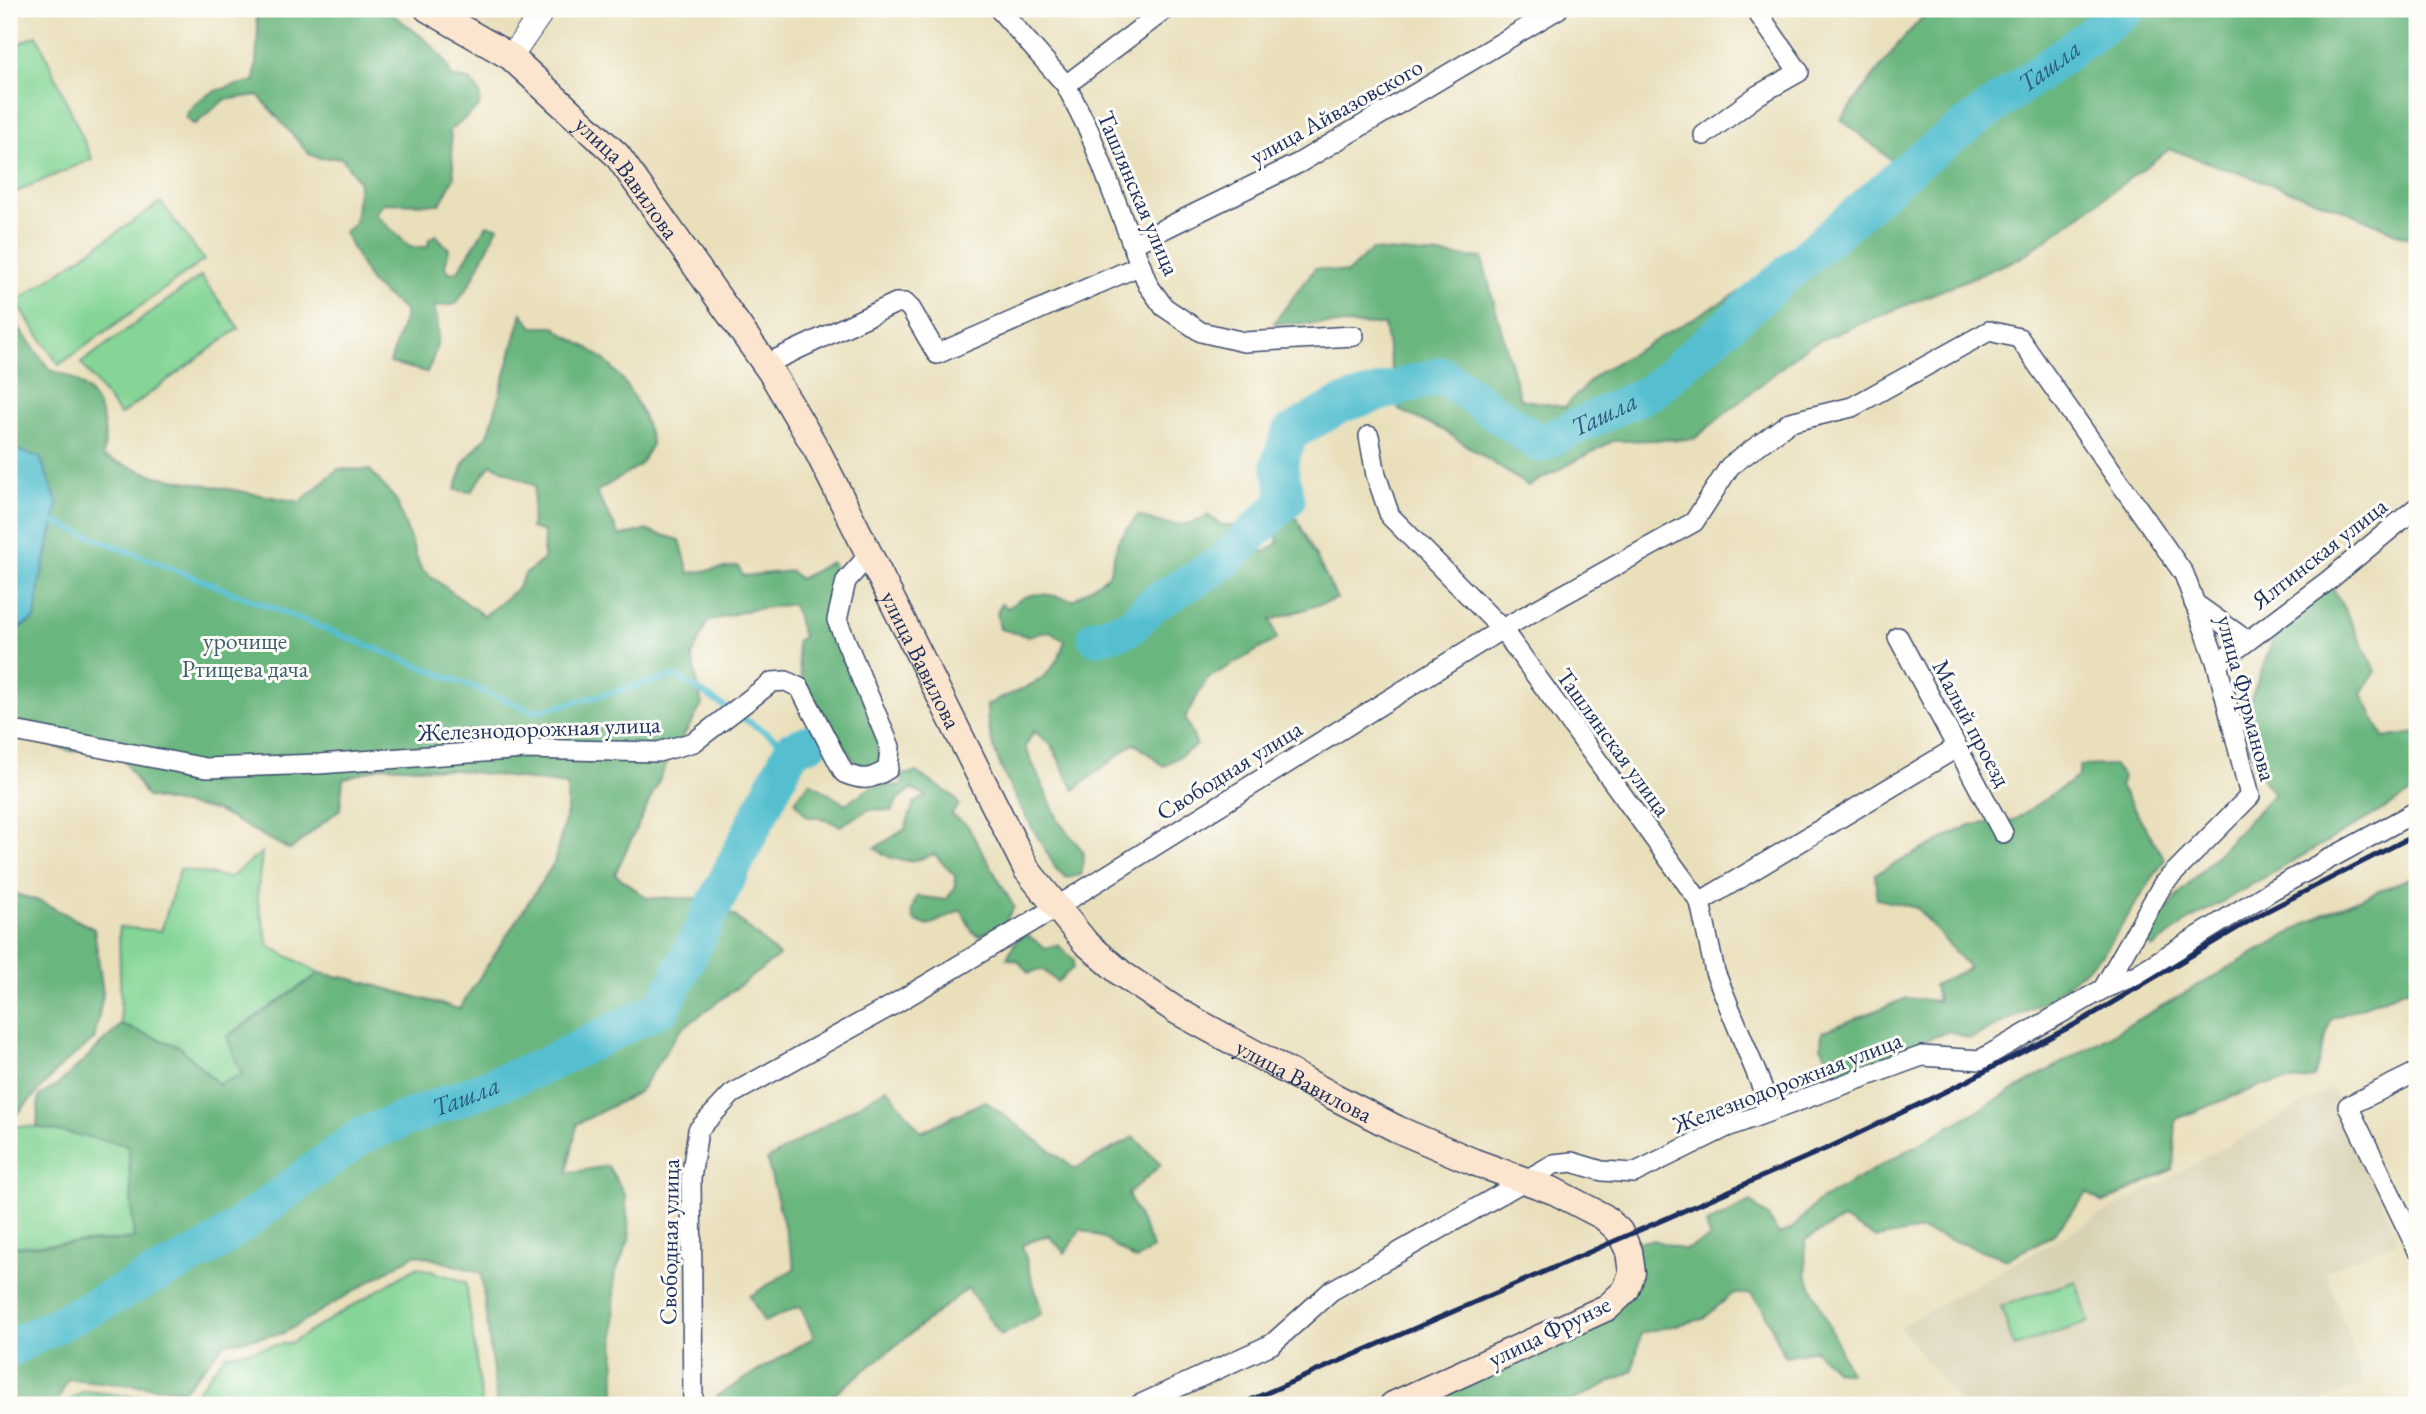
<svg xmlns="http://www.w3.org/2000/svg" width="2426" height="1414" viewBox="0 0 2426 1414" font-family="'EB Garamond',serif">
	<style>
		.built { fill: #d8d1b4 }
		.green { fill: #84d596; stroke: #50827a; stroke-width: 2 }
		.forest { fill: #6bb67f; stroke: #43726e; stroke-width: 2 }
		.water { fill: #55bfd0; stroke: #387797; stroke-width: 2 }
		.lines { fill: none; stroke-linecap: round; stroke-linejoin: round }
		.stream { stroke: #55bfd0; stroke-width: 6 }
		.river { stroke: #55bfd0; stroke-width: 37 }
		.minor-casing { stroke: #3a496c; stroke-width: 22 }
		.tertiary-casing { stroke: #3a496c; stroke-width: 25 }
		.secondary-casing { stroke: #3a496c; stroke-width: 29 }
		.minor { stroke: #fff; stroke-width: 19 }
		.tertiary { stroke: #fff; stroke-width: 23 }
		.secondary { stroke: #fbe5cf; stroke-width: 26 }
		.rail { stroke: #1b2f5e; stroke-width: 5 }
		.labels { text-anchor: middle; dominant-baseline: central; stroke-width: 6; stroke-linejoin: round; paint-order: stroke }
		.street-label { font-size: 24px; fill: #1b2f5e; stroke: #fdfcf7 }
		.park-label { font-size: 24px; fill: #3a616f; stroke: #fdfcf7 }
		.water-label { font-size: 26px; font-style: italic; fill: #2c5a80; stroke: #fdfcf7 }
	</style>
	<rect width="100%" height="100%" fill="#fdfcf7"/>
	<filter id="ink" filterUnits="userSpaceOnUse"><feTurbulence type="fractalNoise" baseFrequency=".0143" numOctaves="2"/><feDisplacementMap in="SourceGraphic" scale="14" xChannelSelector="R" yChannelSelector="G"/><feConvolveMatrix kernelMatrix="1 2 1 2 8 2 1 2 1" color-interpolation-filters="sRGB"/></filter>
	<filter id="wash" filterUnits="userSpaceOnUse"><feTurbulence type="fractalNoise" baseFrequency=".00686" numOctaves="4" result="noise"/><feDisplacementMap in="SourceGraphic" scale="28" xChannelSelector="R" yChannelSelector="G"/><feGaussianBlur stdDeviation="1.57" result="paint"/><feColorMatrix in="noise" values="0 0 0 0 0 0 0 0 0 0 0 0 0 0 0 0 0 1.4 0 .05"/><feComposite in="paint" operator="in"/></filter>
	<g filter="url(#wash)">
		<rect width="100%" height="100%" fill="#e9dfbb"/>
		<path class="built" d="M2332,1088L2399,1241L2326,1271L2365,1386L2306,1405H1962L1899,1327Z"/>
		<g class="green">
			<path d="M37,35L92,159L9,195V48Z"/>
			<path d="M161,202L204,260L59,365L16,302Z"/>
			<path d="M201,276L239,328L120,415L81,363Z"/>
			<path d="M262,852L257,898L269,946L320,973L227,1036L243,1075L218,1084L180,1047L121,1025L119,927L161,931L180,869L230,878Z"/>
			<path d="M9,1126L37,1127L128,1144L134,1239L13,1247L9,1254Z"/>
			<path d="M417,1267L466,1282L482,1405H72L69,1401L84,1391L189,1402L225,1355L292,1342Z"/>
			<path d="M2076,1281L2089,1322L2014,1347L2001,1306Z"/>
		</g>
		<g class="forest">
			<path d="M255,9H387C407,28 447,49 451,77L470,80L480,93L479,107L450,130L454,177L440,204L383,203L375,214L410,247H428L429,239L436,235L449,249L445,266L450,273L458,271L487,225L498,227L471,282L456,304L434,307C442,331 438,350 427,372L390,363L406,312L371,283L344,232L355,223L359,182L342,158H318L309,154L258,95L224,100L194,125L185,117C200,90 228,87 255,81L258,31Z"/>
			<path d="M1930,9H2417V237H2405L2339,208L2170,149L2022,257L1809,345L1694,439L1613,441L1528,486L1443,430L1399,410L1384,325L1274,323L1315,268L1347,273L1371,250L1482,258L1520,399L1565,407L1598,373L1833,238L1912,177L1841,119L1900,42Z"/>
			<path d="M522,313L533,327H555C567,339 578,341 591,350C623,371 644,409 652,444L640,465L596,492L620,536L645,530L680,540L689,573L738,566L743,576L791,571L800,579L831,562L835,567L825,616L877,731L879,764L868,769L857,766L801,677L796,641L803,637L793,604L749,610L708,621L692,656L702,705L667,763L615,874L647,898H695L735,916L779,956L680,1030L639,1092L577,1124L567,1173L608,1166L625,1195L630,1238L614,1276L615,1405H497L481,1273L416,1254L284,1333L225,1343L184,1390L68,1379L57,1402L60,1405H9V1254L13,1247L134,1239L128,1145L37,1127L39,1096L58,1085L121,1025L180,1047L218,1084L242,1075L227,1037L320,973L352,979L459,1009L554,863L567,812V785L456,770L383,766L343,779L340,809L290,850L217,811L147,797L109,737L73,752L9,732V633L35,619L39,585L58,505L40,457L9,448V314L50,370C93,380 111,415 103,457L156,476L300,502L338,469L370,470L396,500L421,569L484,616L517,589L525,574L543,560L544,532L531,528L535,486L491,464L471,492L455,490L465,461L489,433Z"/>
			<path d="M1138,515C1159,524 1188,531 1207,515L1222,525L1238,526L1247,545L1265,552L1278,543L1274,515L1297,519L1337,599L1271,620L1277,639L1207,679L1185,718L1197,745L1164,766L1134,743L1074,790L1052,746L1034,731L1025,747L1059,822L1082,850L1084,860L1081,875L1067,878L1056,869C1031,823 985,758 987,705C1027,684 1050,687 1065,641L1050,631L1027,636L1000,629L997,612L1001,604L1008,608C1030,588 1047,594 1073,600L1109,575L1118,541Z"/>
			<path d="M2332,586L2376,671L2362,693L2383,738L2417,733V790L2185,923L2153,948L2146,941L2174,900L2274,794L2255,769L2242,723L2276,632Z"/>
			<path d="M2113,765L2123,777L2120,786L2165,859L2103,954L2048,1000L1970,1039L1949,1031L1837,1076L1821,1046L1822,1032L1907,998L1938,1001L1934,985L1969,968L1917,908L1877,899L1875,874L1970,825L2014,820L2079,776V766Z"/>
			<path d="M916,772L953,796L959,805L951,814L967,825L1014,907L1004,924L979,936L973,932L961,910L928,926L914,920L912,909L917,896L946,900L955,888V876L934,854C913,863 894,864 875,848L905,829L914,803L927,796L912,789L898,799L892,811L870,809L840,826L819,817H807L795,801L810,782L845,804L872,787L902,785V775Z"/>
			<path d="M2417,875V985L2331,1019L2314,1078L2262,1085L2176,1119L2173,1169L2103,1203L2087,1193L2053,1235L2007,1259L1921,1230L1876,1238L1843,1219L1805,1240L1806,1274L1850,1373L1836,1371L1815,1350L1785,1356L1762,1307L1751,1294H1732L1703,1319L1641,1333L1633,1371L1564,1405L1503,1403L1441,1405L1432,1398L1612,1311L1636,1242L1654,1240L1685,1250L1710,1238L1706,1224L1751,1202L1768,1217L1779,1235L1792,1229L1817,1202L2325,913Z"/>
			<path d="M9,892L42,902L94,929L103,994L94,1040L62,1065L9,1123Z"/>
			<path d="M1026,934L1045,948L1058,945L1074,960L1073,968L1057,982L1042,969L1029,973L1018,961L1007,958L1016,940Z"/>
			<path d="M887,1088L921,1132L985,1101L1075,1169L1134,1137L1161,1165L1128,1194L1153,1248L1136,1260L1103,1238L1081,1229L1065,1253L1048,1235L1022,1245L1042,1313L1001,1336L968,1288L821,1405H720L717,1396L814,1337L800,1306L764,1322L750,1296L795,1268L767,1160Z"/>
		</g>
		<path class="water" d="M9,448L40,457L58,505L39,585L35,619L9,633Z"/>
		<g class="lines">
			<path class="stream" d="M49,520L536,712L676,676L792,749"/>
			<g class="river">
				<path id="s1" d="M1096,637L1129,628L1153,604L1222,563L1287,500L1279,464L1290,433L1342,404L1442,375L1540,444L1652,391L1914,164L2127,9"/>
				<path id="s2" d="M9,1349L211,1247L361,1136L544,1066L663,1007L792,749L811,742"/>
			</g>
		</g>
	</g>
	<g filter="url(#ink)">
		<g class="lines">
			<g class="minor-casing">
				<g id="minor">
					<path d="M999,9L1066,85L1089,131L1148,285L1164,307L1201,332L1244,342L1354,336"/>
					<path d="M1066,85L1166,9"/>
					<path d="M1704,135L1758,95L1799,72L1755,9"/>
					<path d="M1133,244L1299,163L1558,9"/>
					<path d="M766,364L896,303H905L911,309L937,354L1141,265"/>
					<path d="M1369,436L1376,475L1390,516L1502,629L1700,902L1715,972L1771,1109"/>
					<path d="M2194,603L2246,640"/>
					<path d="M1898,637L2003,833"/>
					<path d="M2217,664L2329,580L2417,507"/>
					<path d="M9,730L206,768L319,764L524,749L658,752L694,742L772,682L786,681L800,688L844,773C863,781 871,780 888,769L890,747L837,620L846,581L868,556"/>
					<path d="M1700,902L1956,748"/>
					<path d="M2417,1072L2348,1106L2417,1249"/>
					<path d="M693,1405L691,1179L698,1130L732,1094L891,1006L1055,908L1502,629L1694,522L1730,466L1790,422L1852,407L1989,331L2019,338L2184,574L2217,664L2250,796L2163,884L2103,989"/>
					<path d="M1139,1405L1272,1344L1331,1291L1554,1164L1572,1162L1602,1171L1634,1173L1727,1127L1922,1056L1980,1060L2103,989L2136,975L2274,889L2417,811"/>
				</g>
			</g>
			<g class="tertiary-casing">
				<path id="tertiary" d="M511,57L544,9"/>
			</g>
			<g class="secondary-casing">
				<g id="secondary">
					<path id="s3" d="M428,9L511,57L617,155L771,372L818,452L1027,870L1085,942L1122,974L1177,1011L1331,1095L1397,1129L1474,1162L1554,1191L1604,1217L1619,1231L1629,1251L1632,1273L1626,1290L1608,1307L1393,1405"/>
				</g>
			</g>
			<use href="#minor" class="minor"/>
			<use href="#tertiary" class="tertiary"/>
			<use href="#secondary" class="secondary"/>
			<path class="rail" d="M1239,1405L1830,1147L1961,1084L2083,1020L2261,914L2417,834"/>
		</g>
	</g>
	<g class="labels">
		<g class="street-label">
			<text transform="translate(1336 111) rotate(-29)">улица Айвазовского</text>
			<text stroke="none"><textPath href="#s3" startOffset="264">улица Вавилова</textPath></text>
			<text transform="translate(1139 193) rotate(67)">Ташлянская улица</text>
			<text transform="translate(2319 553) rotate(-38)">Ялтинская улица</text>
			<text stroke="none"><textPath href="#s3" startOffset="831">улица Вавилова</textPath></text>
			<text transform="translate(2247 698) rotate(75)">улица Фурманова</text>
			<text transform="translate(1972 723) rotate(62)">Малый проезд</text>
			<text transform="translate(539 728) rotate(-2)">Железнодорожная улица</text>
			<text transform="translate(1614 742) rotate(54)">Ташлянская улица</text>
			<text transform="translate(1229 770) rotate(-32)">Свободная улица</text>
			<text stroke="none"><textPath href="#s3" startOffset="1419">улица Вавилова</textPath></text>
			<text transform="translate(1787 1082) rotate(-21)">Железнодорожная улица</text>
			<text transform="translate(669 1242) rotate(-89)">Свободная улица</text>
			<text transform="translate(1549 1331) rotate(-26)">улица Фрунзе</text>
		</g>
		<g class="park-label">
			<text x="245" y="640">урочище<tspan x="245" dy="28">Ртищева дача</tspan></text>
		</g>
		<g class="water-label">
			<text stroke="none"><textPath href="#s1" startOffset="1230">Ташла</textPath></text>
			<text stroke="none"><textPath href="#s1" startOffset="663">Ташла</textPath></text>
			<text stroke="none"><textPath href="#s2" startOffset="525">Ташла</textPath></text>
		</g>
	</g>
	<rect width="2426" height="1414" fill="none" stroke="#fdfcf7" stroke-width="35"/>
</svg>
